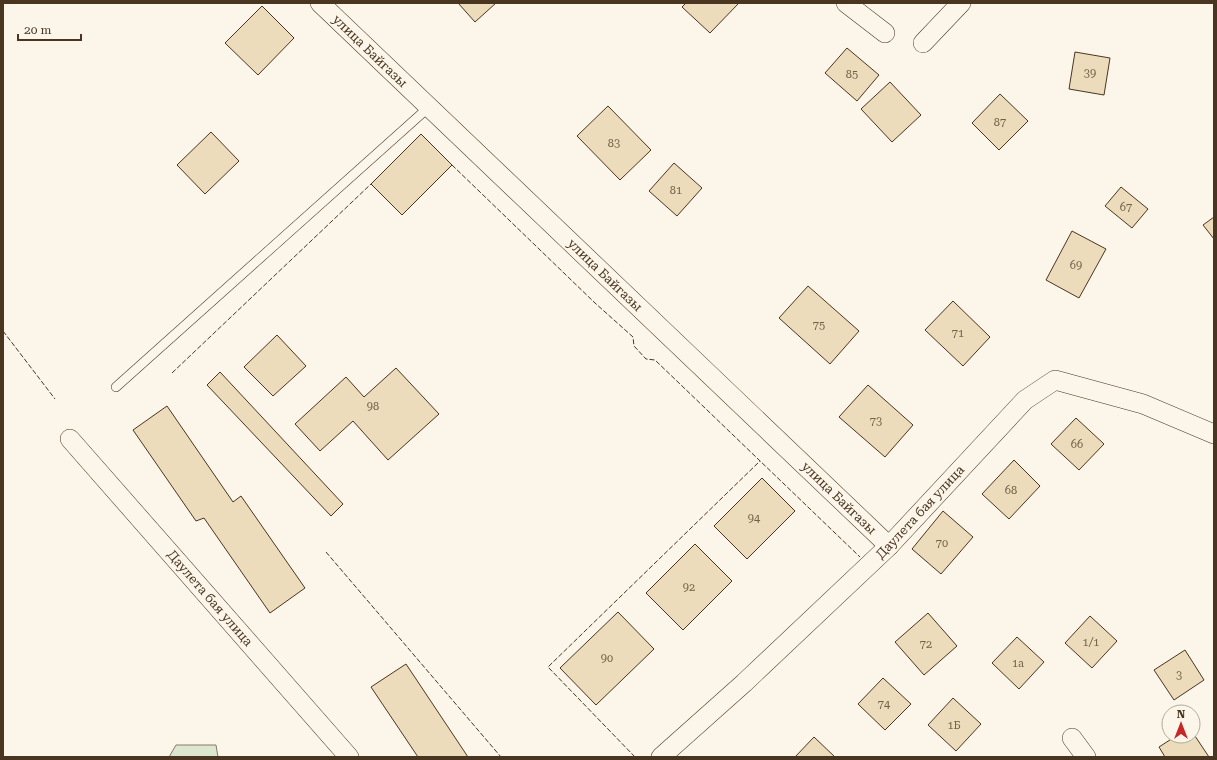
<svg xmlns="http://www.w3.org/2000/svg" width="1217" height="760" viewBox="0 0 1217 760" font-family="'Roboto Serif',serif">
	<style>
		.green { fill: #dce7d0; stroke: #887966 }
		.building { fill: #ecdcbc; stroke: #4a3520 }
		.lines { fill: none; stroke-linecap: round; stroke-linejoin: round }
		.service-casing { stroke: #4a3520; stroke-width: 10 }
		.minor-casing { stroke: #4a3520; stroke-width: 20 }
		.service { stroke: #fbf6e9; stroke-width: 9 }
		.minor { stroke: #fbf6e9; stroke-width: 19 }
		.fence { stroke: #4a3520; stroke-width: 1; stroke-dasharray: 5 2; stroke-linecap: butt }
		.labels { text-anchor: middle; dominant-baseline: central; stroke-width: 3; stroke-linejoin: round; paint-order: stroke }
		.number-label { font-size: 11px; fill: #725f47 }
		.street-label { font-size: 13px; fill: #4a3520; stroke: #fbf6e9 }
	</style>
	<rect width="100%" height="100%" fill="#fbf6e9"/>
	<path class="green" d="M176,745H216L218,757H169Z"/>
	<g class="building">
		<path d="M458,3H496L475,22Z"/>
		<path d="M686,3H737L738,4L710,33L682,7Z"/>
		<path d="M262,6L294,38L258,75L225,43Z"/>
		<path d="M847,48L879,75L857,101L825,73Z"/>
		<path d="M1075,52L1110,58L1104,95L1069,89Z"/>
		<path d="M890,82L921,115L892,142L861,109Z"/>
		<path d="M1000,94L1028,121L999,150L972,123Z"/>
		<path d="M608,106L651,150L620,180L577,136Z"/>
		<path d="M211,132L239,161L205,194L177,165Z"/>
		<path d="M421,134L452,165L402,215L371,184Z"/>
		<path d="M674,163L702,188L677,216L649,191Z"/>
		<path d="M1121,187L1148,209L1132,228L1105,206Z"/>
		<path d="M1214,217V239L1203,225Z"/>
		<path d="M1072,231L1106,249L1079,298L1046,280Z"/>
		<path d="M808,286L859,331L830,364L779,318Z"/>
		<path d="M953,301L990,337L963,366L925,330Z"/>
		<path d="M277,335L306,366L273,396L244,367Z"/>
		<path d="M396,368L439,414L388,460L353,421L320,451L295,424L346,377L364,397Z"/>
		<path d="M220,372L343,504L331,516L207,385Z"/>
		<path d="M868,385L913,425L885,457L839,417Z"/>
		<path d="M167,406L233,502L241,496L305,588L270,613L204,518L196,521L133,430Z"/>
		<path d="M1076,418L1104,444L1079,470L1051,444Z"/>
		<path d="M1014,460L1040,486L1009,519L982,494Z"/>
		<path d="M762,478L795,511L747,559L714,526Z"/>
		<path d="M943,511L973,537L941,574L912,549Z"/>
		<path d="M695,544L732,581L683,630L646,593Z"/>
		<path d="M618,612L654,649L596,705L560,668Z"/>
		<path d="M928,613L957,646L924,675L895,642Z"/>
		<path d="M1090,616L1117,641L1092,668L1065,643Z"/>
		<path d="M1017,637L1044,662L1019,689L992,663Z"/>
		<path d="M1185,650L1204,680L1174,700L1154,670Z"/>
		<path d="M406,664L468,757H418L371,687Z"/>
		<path d="M883,678L911,704L885,730L858,704Z"/>
		<path d="M953,698L981,724L956,751L928,725Z"/>
		<path d="M1193,733L1209,757H1165L1159,747L1176,736H1193Z"/>
		<path d="M814,737L835,757H795Z"/>
	</g>
	<g class="lines">
		<g class="service-casing">
			<path id="service" d="M116,387L429,107"/>
		</g>
		<g class="minor-casing">
			<g id="minor">
				<path d="M320,3L889,546"/>
				<path d="M846,3L885,33"/>
				<path d="M923,43L961,3"/>
				<path d="M70,439L349,757"/>
				<path d="M1072,738L1086,757"/>
				<path d="M661,757L744,683L889,546L1025,400L1055,380L1143,404L1214,434"/>
			</g>
		</g>
		<use href="#service" class="service"/>
		<use href="#minor" class="minor"/>
		<g class="fence">
			<path d="M452,165L595,303L633,337L634,346L646,359L655,360L860,557"/>
			<path d="M3,331L55,399"/>
			<path d="M172,373L371,184"/>
			<path d="M326,552L501,757"/>
			<path d="M635,757L548,667L760,461"/>
		</g>
	</g>
	<g class="labels">
		<g class="number-label">
			<text x="1090" y="73">39</text>
			<text x="852" y="74">85</text>
			<text x="1000" y="122">87</text>
			<text x="614" y="143">83</text>
			<text x="676" y="190">81</text>
			<text x="1126" y="207">67</text>
			<text x="1076" y="265">69</text>
			<text x="819" y="325">75</text>
			<text x="958" y="333">71</text>
			<text x="373" y="406">98</text>
			<text x="876" y="421">73</text>
			<text x="1077" y="444">66</text>
			<text x="1011" y="490">68</text>
			<text x="754" y="518">94</text>
			<text x="942" y="543">70</text>
			<text x="689" y="587">92</text>
			<text x="1091" y="642">1/1</text>
			<text x="926" y="644">72</text>
			<text x="607" y="658">90</text>
			<text x="1018" y="663">1а</text>
			<text x="1179" y="675">3</text>
			<text x="884" y="704">74</text>
			<text x="954" y="725">1Б</text>
		</g>
		<g class="street-label">
			<text transform="translate(370 51) rotate(44)">улица Байгазы</text>
			<text transform="translate(605 275) rotate(44)">улица Байгазы</text>
			<text transform="translate(839 498) rotate(44)">улица Байгазы</text>
			<text transform="translate(920 512) rotate(-47)">Даулета бая улица</text>
			<text transform="translate(210 598) rotate(49)">Даулета бая улица</text>
		</g>
	</g>
	<rect width="1217" height="760" fill="none" stroke="#4a3520" stroke-width="8"/>
	<g transform="translate(1181 724)"><circle r="19" fill="#fbf6e9" stroke="#b4a999"/>
	<path d="M0-3L7 15L0 10L-7 15Z" fill="#c62828"/>
	<text y="-6" font-size="11" font-weight="bold" text-anchor="middle" fill="#4a3520">N</text>
	</g>
	<path d="M18 34v6h63v-6" fill="none" stroke="#4a3520" stroke-width="2"/>
	<text x="24" y="34" font-size="12" fill="#4a3520" stroke="#fbf6e9" stroke-width="3" paint-order="stroke">20 m</text>
</svg>
